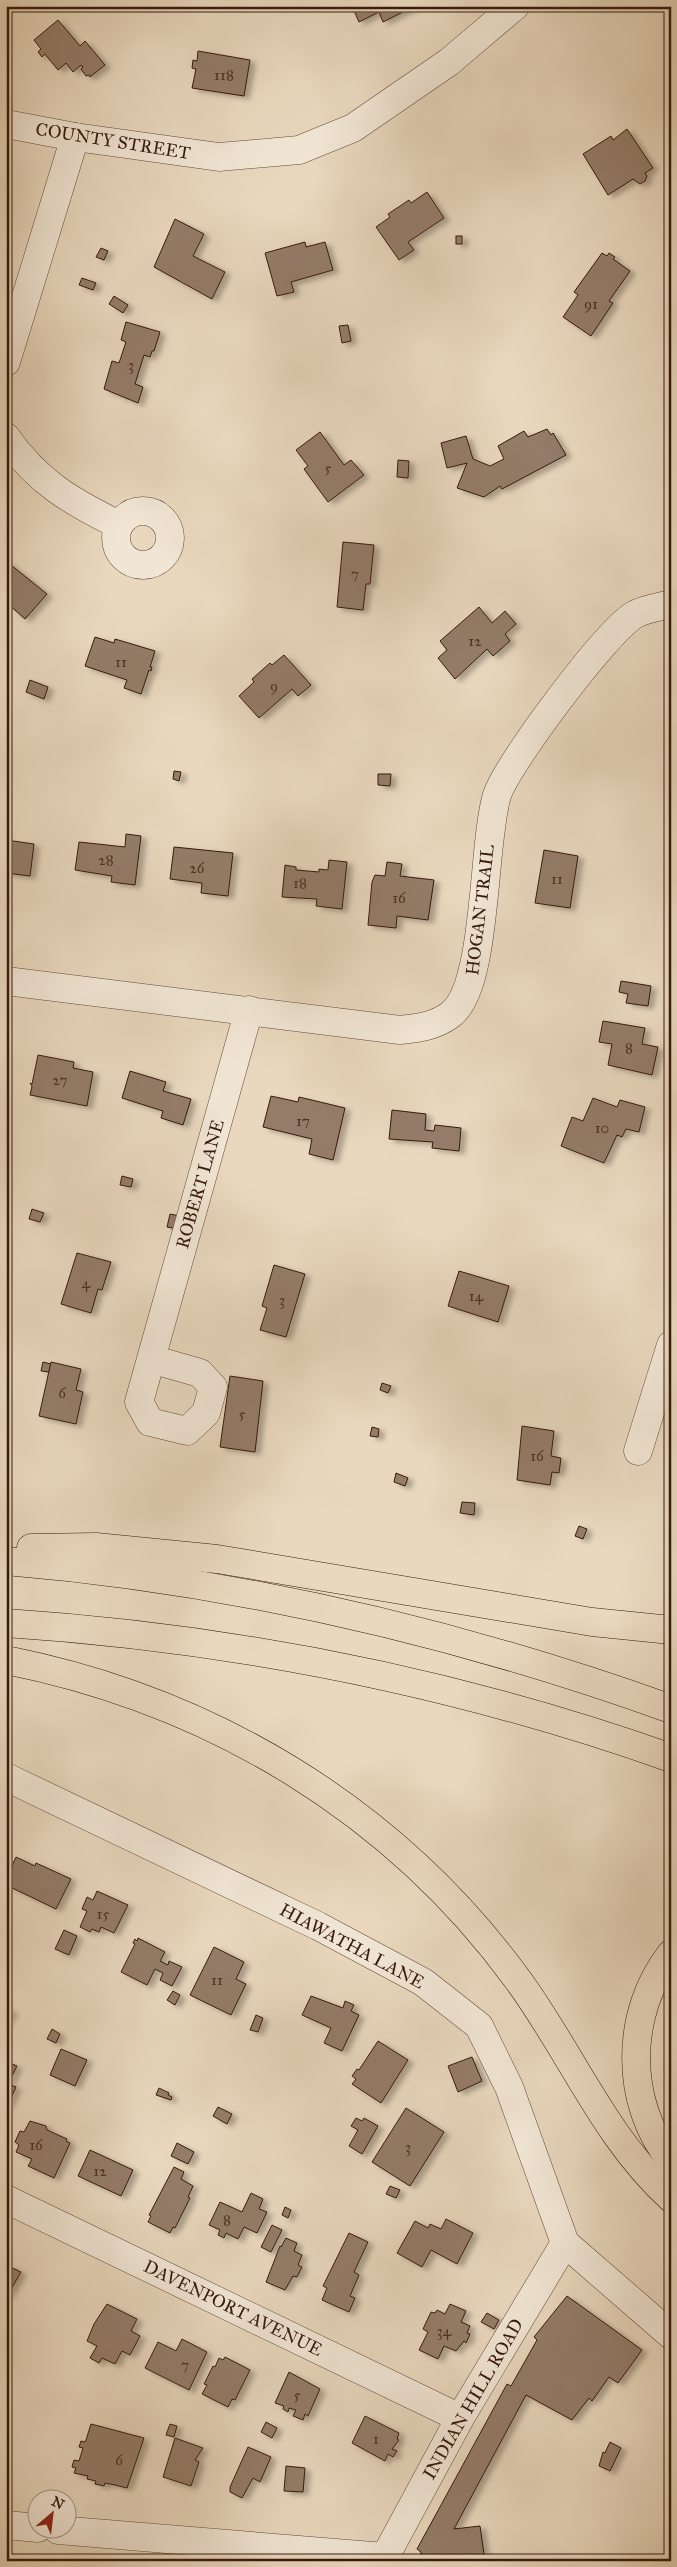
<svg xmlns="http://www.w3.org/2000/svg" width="677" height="2567" viewBox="0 0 677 2567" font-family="'IM FELL Great Primer',serif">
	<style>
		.building { fill: #947c69; stroke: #37190d; filter: url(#shadow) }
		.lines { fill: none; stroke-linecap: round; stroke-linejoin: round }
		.minor-casing { stroke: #644939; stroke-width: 29 }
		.highway-casing { stroke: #37190d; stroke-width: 29 }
		.minor { stroke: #f1e6d5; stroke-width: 28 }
		.highway { stroke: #e9d8be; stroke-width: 28 }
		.labels { text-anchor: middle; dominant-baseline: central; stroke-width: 4.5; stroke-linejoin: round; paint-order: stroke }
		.number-label { font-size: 15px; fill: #4e3224 }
		.street-label { font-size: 18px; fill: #37190d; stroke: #f1e6d5 }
	</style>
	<defs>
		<filter id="shadow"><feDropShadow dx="5.5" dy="3" stdDeviation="2.5" flood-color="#0004"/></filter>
	</defs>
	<rect width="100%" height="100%" fill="#e9d8be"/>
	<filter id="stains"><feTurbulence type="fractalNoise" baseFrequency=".004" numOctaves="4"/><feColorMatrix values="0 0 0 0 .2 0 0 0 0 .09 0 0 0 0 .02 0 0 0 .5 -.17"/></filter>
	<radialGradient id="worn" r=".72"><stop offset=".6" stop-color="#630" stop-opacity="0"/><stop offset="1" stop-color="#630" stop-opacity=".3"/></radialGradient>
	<g class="building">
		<path d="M352,6H415L383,22L379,12L359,22Z"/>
		<path d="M58,20L80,46L85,41L105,65L90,77L89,75L86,76L81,69L83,67L81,65L73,72L66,63L58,70L45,54L42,57L38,52L41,49L34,40Z"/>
		<path d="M198,51L250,60L244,96L192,88L196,69L192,68L193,60L197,61Z"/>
		<path d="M627,129L653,168L645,173L647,176L645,181L640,184L633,179L608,195L583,154L611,136L613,140Z"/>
		<path d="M427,192L444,218L408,242L414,250L399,260L376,227L390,217L388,214L409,200L411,203Z"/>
		<path d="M175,219L204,234L193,256L225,272L212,299L154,267Z"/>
		<rect x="456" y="236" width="6" height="8"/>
		<path d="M305,242L306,247L325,242L333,270L291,282L294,292L277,296L265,253Z"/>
		<path d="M101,248L108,251L104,260L96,257Z"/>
		<path d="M602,253L607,256L609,253L615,257L613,259L630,271L609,301L613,303L591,336L563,317L578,295L574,292Z"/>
		<path d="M82,278L96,283L93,290L79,285Z"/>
		<path d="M114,296L128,305L123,313L109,304Z"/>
		<path d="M126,322L160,332L154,351H152L150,357L144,355L135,384L143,387L138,403L104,389L112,361L119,363L126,342L121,340Z"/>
		<path d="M348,325L351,341L342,343L339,326Z"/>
		<path d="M547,429L551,435L553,433L566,455L502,489L500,486L484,497L457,488L467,463L447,468L441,443L466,436L473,459L490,466L504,459L498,446L524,431L528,437Z"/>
		<path d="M320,432L344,465L351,460L364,475L328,502L304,469L308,466L296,450Z"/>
		<path d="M398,460L409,461L408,478L397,477Z"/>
		<path d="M343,542L374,545L370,584H366L363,610L337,607Z"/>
		<path d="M6,561L47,594L25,619L6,602Z"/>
		<path d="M479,607L492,623L505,611L516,624L505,634L510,641L493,656L487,649L455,679L438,658L447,650L440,641Z"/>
		<path d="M95,637L114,643L115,639L155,651L150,667H152L151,671L149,670L141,694L124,688L127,680L85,666Z"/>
		<path d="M284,655L311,685L298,696L292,689L259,718L239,696L254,682L252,679L270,663L272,665Z"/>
		<path d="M30,680L48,687L44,699L26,692Z"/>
		<path d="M174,771L181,772L179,781L173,779Z"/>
		<path d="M378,774H391L390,786L378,785Z"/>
		<path d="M126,834L141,836L135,885L111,882L112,876L75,870L79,842L125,847Z"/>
		<path d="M6,840L34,844L30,876L6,873Z"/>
		<path d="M174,847L233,853L228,896L201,893L202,883L170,879Z"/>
		<path d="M544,850L578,856L570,908L535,903Z"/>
		<path d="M671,858V908L670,901L665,900Z"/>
		<path d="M329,860L347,862L342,909L316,906L317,899L282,897L285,865L296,867V870L319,872V869L328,870Z"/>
		<path d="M387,862L402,864L400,876L434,880L428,920L397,916L396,928L368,925L372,882L375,875L385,876Z"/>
		<path d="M621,981L651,986L648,1006L626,1003L628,994L619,992Z"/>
		<path d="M603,1021L645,1028L642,1044L658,1047L652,1075L608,1065L612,1044L599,1042Z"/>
		<path d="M38,1055L74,1062L73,1068L93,1072L87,1106L30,1095L32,1086L30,1083L32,1084Z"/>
		<path d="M130,1071L166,1082L163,1091L191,1099L183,1125L161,1118L163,1111L122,1098Z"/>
		<path d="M271,1096L298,1102L299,1097L345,1108L333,1160L309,1154L312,1139L263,1127Z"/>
		<path d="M593,1098L617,1107L620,1100L645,1107L639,1132L626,1129L622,1137L617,1135L604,1163L561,1146L572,1117L583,1121Z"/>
		<path d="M392,1110L426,1114L425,1130L434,1131L435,1125L461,1128L459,1151L432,1148L433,1142L389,1139Z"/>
		<path d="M122,1176L133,1179L131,1187L120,1185Z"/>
		<path d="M32,1209L44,1213L40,1222L29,1219Z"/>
		<path d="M170,1214L180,1216L177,1229L167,1227Z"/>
		<path d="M77,1253L111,1262L102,1290L98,1289L91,1313L61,1304Z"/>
		<path d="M274,1265L305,1274L286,1337L260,1330L267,1308L262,1306Z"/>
		<path d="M459,1271L509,1286L498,1322L448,1306Z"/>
		<path d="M43,1362L51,1364L49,1372L41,1371Z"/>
		<path d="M51,1362L81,1369L76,1390L83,1392L76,1424L39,1416Z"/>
		<path d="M230,1376L263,1381L255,1452L220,1447Z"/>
		<path d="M382,1383L391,1386L388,1393L380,1390Z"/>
		<path d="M522,1426L554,1431L551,1456L561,1458L559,1473L552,1472L550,1485L517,1480Z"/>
		<path d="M372,1427L379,1429L378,1437L370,1436Z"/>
		<path d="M396,1473L408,1478L405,1486L394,1482Z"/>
		<path d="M462,1502L475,1503L474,1515L460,1513Z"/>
		<path d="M579,1526L587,1529L583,1539L575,1536Z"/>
		<path d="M16,1857L35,1866L36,1863L71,1879L56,1909L6,1885V1879Z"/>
		<path d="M97,1891L128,1905L114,1933L101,1927L99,1932L92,1929L90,1932L80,1927L87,1911L82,1909L87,1897L93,1900Z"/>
		<path d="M64,1930L77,1936L69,1955L55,1949Z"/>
		<path d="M138,1938L165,1952L160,1961L168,1965L169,1961L182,1967L172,1986L160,1980L163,1973L155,1969L147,1985L121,1972L135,1944L133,1943L135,1939L137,1941Z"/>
		<path d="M214,1947L244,1962L236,1979L246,1984L231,2015L190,1995Z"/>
		<path d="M173,1991L180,1995L175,2005L167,2000Z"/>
		<path d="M311,1996L343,2008L345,2001L354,2005L351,2011L359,2015L342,2051L324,2043L331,2028L302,2015Z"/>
		<path d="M6,2008L12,2011L6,2022Z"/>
		<path d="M256,2015L263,2018L258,2032L250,2030Z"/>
		<path d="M52,2029L60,2034L56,2043L47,2039Z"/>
		<path d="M378,2041L408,2060L381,2103L352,2084L356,2079L352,2076L357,2069L359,2070Z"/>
		<path d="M61,2049L87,2060L75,2086L50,2075Z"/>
		<path d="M472,2057L482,2081L458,2092L448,2066Z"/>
		<path d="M7,2062L17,2066L8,2084L16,2087L6,2109Z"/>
		<path d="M159,2088L169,2093L168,2095L172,2097L171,2100L156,2095Z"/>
		<path d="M218,2107L232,2114L227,2124L213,2116Z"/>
		<path d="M406,2108L444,2132L410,2186L372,2162Z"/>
		<path d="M356,2118L362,2121L364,2118L378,2126L362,2154L349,2146L358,2130L351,2126Z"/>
		<path d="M30,2121L46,2126L47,2130L67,2139L66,2141L70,2143L54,2178L28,2166L32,2159L16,2152L19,2145L15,2142L20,2131L24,2132Z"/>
		<path d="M177,2143L194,2152L188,2164L171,2156Z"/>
		<path d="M90,2150L133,2170L121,2196L78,2176Z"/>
		<path d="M174,2167L184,2172L181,2179L193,2186L188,2197L190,2198L175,2228L173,2227L170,2233L148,2222L151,2216L149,2215Z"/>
		<path d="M390,2186L400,2190L396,2198L386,2194Z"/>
		<path d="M251,2193L263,2199L259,2209L267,2212L257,2233L244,2227L238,2239L226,2233L224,2238L218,2235L220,2230L209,2225L220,2202L242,2212Z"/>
		<path d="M285,2207L291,2210L288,2218L282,2215Z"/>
		<path d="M446,2219L473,2233L457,2264L431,2250L422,2267L397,2253L415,2221L428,2228L430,2224L441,2229Z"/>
		<path d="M272,2225L282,2230L271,2252L261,2247Z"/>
		<path d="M349,2233L368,2242L354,2272L359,2275L350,2296L355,2298L349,2312L322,2300L327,2288L323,2286Z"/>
		<path d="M286,2238L297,2243L294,2251L302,2255L298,2265L302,2267L297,2277L293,2276L285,2290L266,2282L280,2246L281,2247Z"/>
		<path d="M6,2265L21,2272L6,2298Z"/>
		<path d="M567,2296L642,2350L618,2383L609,2377L592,2401L589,2398L572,2420L526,2395L454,2529L480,2526L485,2561H421V2552L417,2549L507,2384L511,2386L537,2340L534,2337Z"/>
		<path d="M107,2304L137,2319L131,2331L140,2336L130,2355L122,2351L115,2364L102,2358L99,2363L90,2358L97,2346L87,2341L94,2324Z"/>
		<path d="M450,2304L466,2311L461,2322L470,2326L467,2333L470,2334L466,2343L464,2341L456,2351L444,2346L438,2359L419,2350L428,2332L423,2329L431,2312L435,2313L437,2310L445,2314Z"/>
		<path d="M487,2313L499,2320L494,2329L481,2322Z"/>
		<path d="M182,2339L207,2352L189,2390L145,2368L158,2342L176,2351Z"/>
		<path d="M225,2357L250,2370L235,2400L232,2399L228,2407L202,2394L207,2385L204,2384L213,2366L215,2367L219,2358L223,2360Z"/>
		<path d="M289,2372L320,2389L308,2416L305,2414L303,2420L293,2416L296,2410L289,2408L288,2412L283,2409L284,2406L275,2403Z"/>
		<path d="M365,2416L399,2433L397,2439L399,2440L392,2449L397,2451L393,2457L388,2454L385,2461L352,2443Z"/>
		<path d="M266,2422L277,2428L272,2438L261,2432Z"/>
		<path d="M91,2424L144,2438L127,2488L115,2485L105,2483L104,2486L95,2484L96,2481L87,2479L88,2476L74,2473L76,2468L72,2467L74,2460L79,2461L83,2448L79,2447L81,2441L85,2442L86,2440Z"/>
		<path d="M170,2424L177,2426L174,2437L166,2435Z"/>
		<path d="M175,2438L203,2448L195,2460L199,2462L191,2486L163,2477Z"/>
		<path d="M610,2442L621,2448L610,2471L599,2466L603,2452L605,2453Z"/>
		<path d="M248,2447L271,2457L260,2482L253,2478L242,2498L230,2492V2487Z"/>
		<path d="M286,2466L305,2468L303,2492L284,2491Z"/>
	</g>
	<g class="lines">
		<g class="minor-casing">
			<g id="minor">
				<path d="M6,124L75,137L219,157L299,150L353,128L449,62L515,6"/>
				<path d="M6,362L75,137"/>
				<path d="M6,437C37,482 72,502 119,525"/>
				<circle cx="143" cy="538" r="27"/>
				<path d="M6,981L400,1030C419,1028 435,1026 450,1015C488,988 482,844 497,795C508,763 605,633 634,615C644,609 660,607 671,604"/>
				<path d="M151,1359L200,1373L213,1387L206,1413L187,1431L150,1422L139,1402L151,1359L249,1010"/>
				<path d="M638,1451L671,1345"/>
				<path d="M6,1777L318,1926L423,1982L479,2026L509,2087L565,2243L671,2335"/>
				<path d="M6,2199L460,2418"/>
				<path d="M6,2525L38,2528"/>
				<path d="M58,2530L385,2557L460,2418L565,2243"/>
			</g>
		</g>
		<g class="highway-casing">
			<g id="highway">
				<path d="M31,1548L96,1547L217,1559L592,1622L671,1630"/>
				<path d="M6,1561C233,1580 456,1632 671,1709"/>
				<path d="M6,1623C234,1638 456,1682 671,1758"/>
				<path d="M6,1660C212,1701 394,1810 518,1980C571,2052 604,2137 671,2198"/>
				<path d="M671,1954C625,2012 624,2103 671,2160"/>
			</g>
		</g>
		<use href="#minor" class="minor"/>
		<use href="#highway" class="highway"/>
	</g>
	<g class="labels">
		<g class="number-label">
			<text x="224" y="75">118</text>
			<text x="591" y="304">91</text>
			<text x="131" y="365">3</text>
			<text x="328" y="468">5</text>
			<text x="355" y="574">7</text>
			<text x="475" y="641">12</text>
			<text x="121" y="662">11</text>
			<text x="274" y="686">9</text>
			<text x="106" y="860">28</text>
			<text x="197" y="868">26</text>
			<text x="557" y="879">11</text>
			<text x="300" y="883">18</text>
			<text x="399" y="898">16</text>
			<text x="629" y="1048">8</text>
			<text x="60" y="1080">27</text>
			<text x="303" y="1121">17</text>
			<text x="602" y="1128">10</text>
			<text x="86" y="1283">4</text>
			<text x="476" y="1296">14</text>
			<text x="282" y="1300">3</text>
			<text x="62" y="1393">6</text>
			<text x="242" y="1414">5</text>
			<text x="537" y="1456">16</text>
			<text x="103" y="1914">15</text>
			<text x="217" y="1980">11</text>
			<text x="36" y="2145">16</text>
			<text x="408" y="2147">3</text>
			<text x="100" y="2171">12</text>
			<text x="227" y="2220">8</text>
			<text x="444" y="2331">34</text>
			<text x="185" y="2365">7</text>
			<text x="297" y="2395">5</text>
			<text x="376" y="2439">1</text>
			<text x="119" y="2460">6</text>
		</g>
		<g class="street-label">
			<text transform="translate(113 141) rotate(9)">COUNTY STREET</text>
			<text transform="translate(480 910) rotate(-83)">HOGAN TRAIL</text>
			<text transform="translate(200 1184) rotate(-74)">ROBERT LANE</text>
			<text transform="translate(352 1946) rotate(28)">HIAWATHA LANE</text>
			<text transform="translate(233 2308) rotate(26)">DAVENPORT AVENUE</text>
			<text transform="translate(473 2399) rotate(-60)">INDIAN HILL ROAD</text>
		</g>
	</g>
	<rect width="677" height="2567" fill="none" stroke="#e9d8be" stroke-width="25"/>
	<rect x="8" y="8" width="662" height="2552" fill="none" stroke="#37190d" stroke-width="2.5"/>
	<rect x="12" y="12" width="652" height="2542" fill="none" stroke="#37190d"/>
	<g transform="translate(52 2514) rotate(28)"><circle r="24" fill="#f1e6d5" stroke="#a79485"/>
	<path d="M0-4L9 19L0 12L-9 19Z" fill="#8f2418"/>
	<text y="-8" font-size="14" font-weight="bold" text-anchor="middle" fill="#37190d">N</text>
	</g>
	<rect width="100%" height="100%" filter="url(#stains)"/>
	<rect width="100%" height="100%" fill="url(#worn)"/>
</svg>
